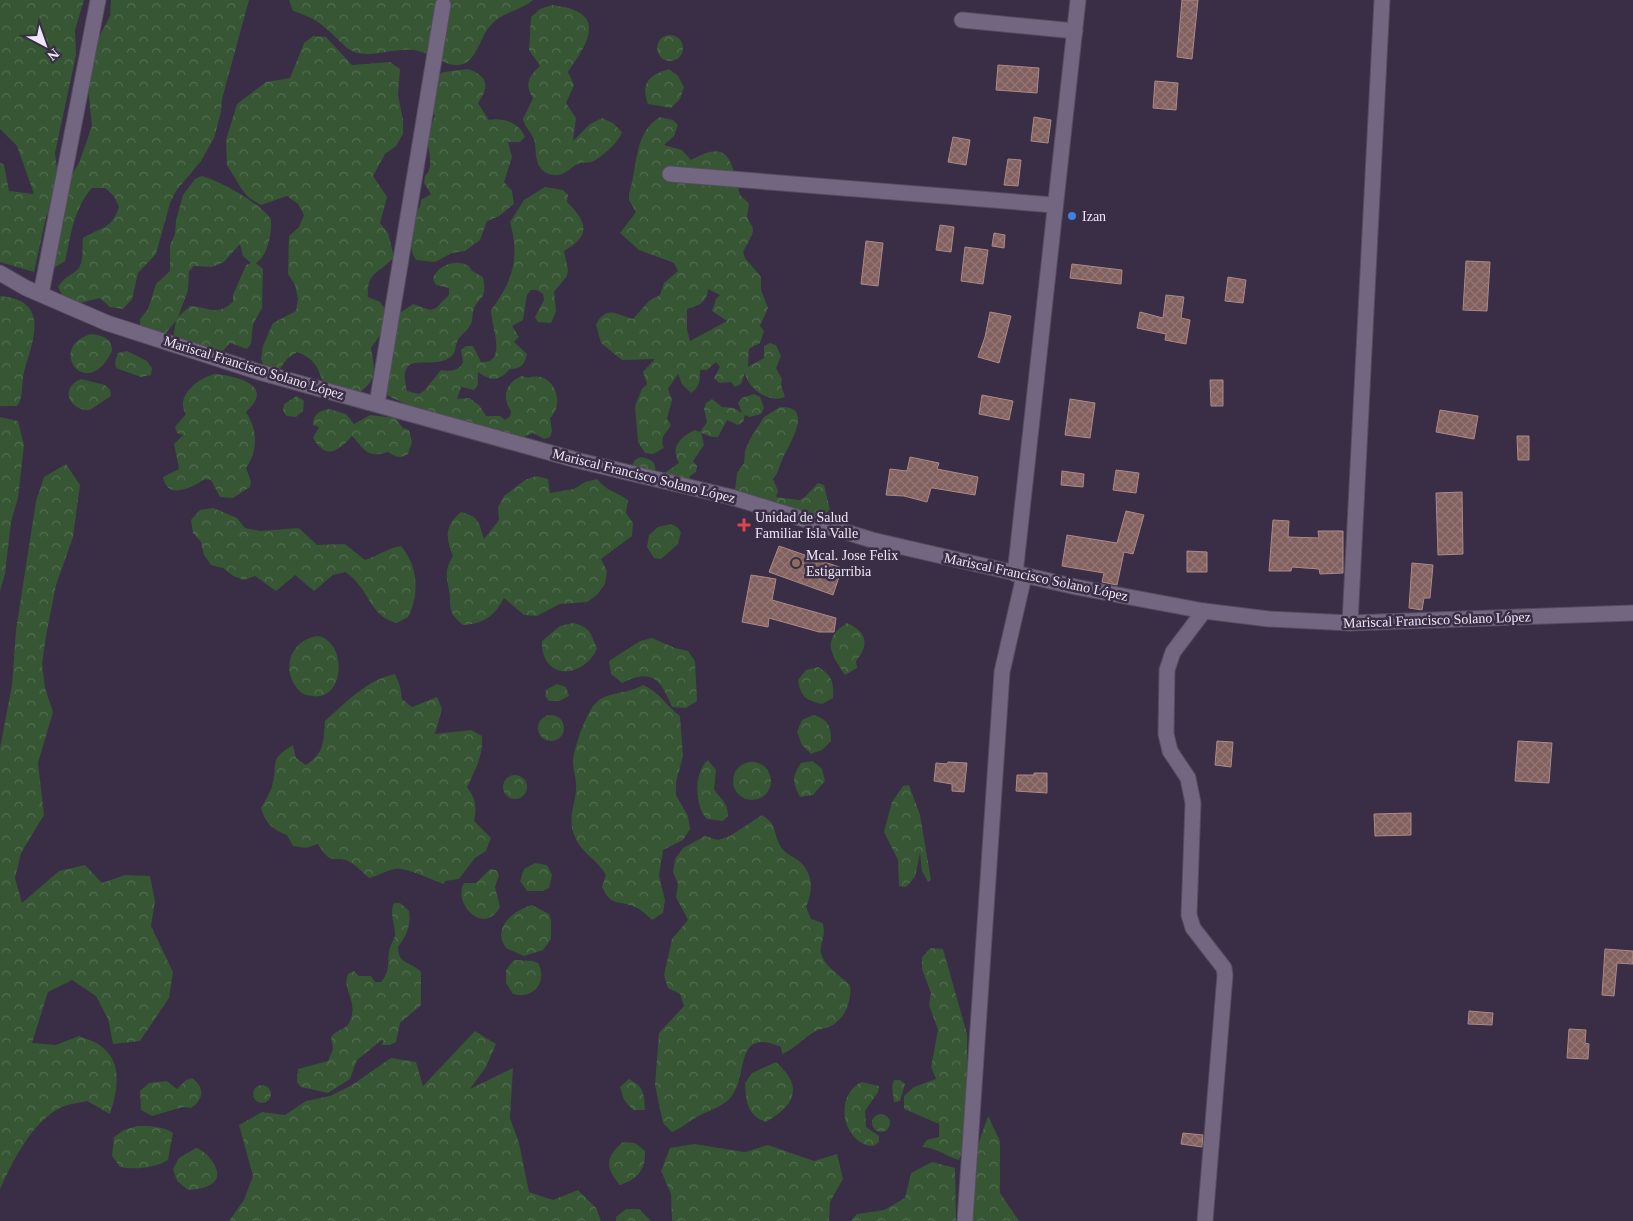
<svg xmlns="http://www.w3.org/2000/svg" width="1633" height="1221" viewBox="0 0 1633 1221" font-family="Georgia,serif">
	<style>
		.forest { fill: url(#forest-crowns); fill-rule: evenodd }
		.building { fill: url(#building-cross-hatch); stroke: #ac8986 }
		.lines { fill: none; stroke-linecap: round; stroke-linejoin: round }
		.minor-casing { stroke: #564c60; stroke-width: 17 }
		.minor { stroke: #726680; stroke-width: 15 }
		.shop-dot { fill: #3f7fe0; stroke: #392e45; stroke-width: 2 }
		.health-dot { fill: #e0444e; stroke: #392e45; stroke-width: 2 }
		.education-dot { fill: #8d6e63; stroke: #392e45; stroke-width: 2 }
		.labels { text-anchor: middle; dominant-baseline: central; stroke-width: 5; stroke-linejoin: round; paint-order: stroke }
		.poi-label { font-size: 14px; fill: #eee7f7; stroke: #392e45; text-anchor: start }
		.street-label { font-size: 14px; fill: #eee7f7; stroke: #392e45 }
	</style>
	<defs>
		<pattern id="forest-crowns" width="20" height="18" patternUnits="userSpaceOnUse" patternTransform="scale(1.25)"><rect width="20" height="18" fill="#365634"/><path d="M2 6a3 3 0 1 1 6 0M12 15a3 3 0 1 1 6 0" fill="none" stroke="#536e52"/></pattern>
		<pattern id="building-cross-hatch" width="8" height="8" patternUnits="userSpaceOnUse" patternTransform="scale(1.25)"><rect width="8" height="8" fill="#81605e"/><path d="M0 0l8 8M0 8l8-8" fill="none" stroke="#937776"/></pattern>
	</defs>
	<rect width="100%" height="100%" fill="#392e45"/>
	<g class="forest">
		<path d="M0,0H84L75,30L76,55L55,153L60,194L79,163L92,126L88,87L99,37L110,16L111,0H249L222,99L221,112L214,138L201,161L176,191L170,203L156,254L138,273L132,299L123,309L110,307L100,298L75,304L64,298L58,287C66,275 68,278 77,270C84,264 82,247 83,238C101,227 112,229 119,207L114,196L105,188H92C74,208 71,235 65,261L54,268L49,256L59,196L46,217L34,272L0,262V162L4,165L9,191L34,194L17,146L0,129Z"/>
		<path d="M289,0H533C520,11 502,12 491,25C480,36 477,63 459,65C442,66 429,51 412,50C392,48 371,59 352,51C343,46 337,38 329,31C319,21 306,15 293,11Z"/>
		<path d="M552,5C607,11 591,40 568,72L574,85L566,103L576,118L573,141L590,124L602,118L613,123L622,132C619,142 602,157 592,162C588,163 584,162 580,163C571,165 563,182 545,172C535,166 536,152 535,143C534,135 525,128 523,119L533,98C524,84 529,76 540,66L529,50L531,17L540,9Z"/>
		<circle cx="670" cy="48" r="13"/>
		<path d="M313,36L326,37L352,65L390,62L400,69L398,95L403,120V134L396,146L385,154L373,176L387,197L380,223L388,233L394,257C380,274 366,271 368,297L380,302L388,313L387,325L371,348C374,369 379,378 360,392C352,391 339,392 332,388C314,379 326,363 297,352L287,359L279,370L266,371L261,359L263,346L273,323L296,311L298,299L295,285L288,274L289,236L299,227L304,215L298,204L287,196L261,205L249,198L241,188L227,165L226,140L237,104L266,82L290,78L304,43Z"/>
		<path d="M468,69C488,76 490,86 478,103L489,120C503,117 520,123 525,137L520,142H508L512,157L504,182L512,191L514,204L499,216L487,221L480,240L465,251L452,253L435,262L416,260C409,249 414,245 404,232L406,219L420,207L421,200L431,194L424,183L425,176C436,166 426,149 428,135C428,128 433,122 435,116L431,111L438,75L444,72Z"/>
		<path d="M669,69L678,76L684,87L680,99L671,108L648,104C640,83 649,75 669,69Z"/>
		<path d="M660,117L673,120L678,125L674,136L664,145L682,150L691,160C724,141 730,154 738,185C738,188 739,194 741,196C744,200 747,200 749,204L747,217L753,228L752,235L743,252L745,258L761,277V290L768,308L760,326L764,331L760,343L749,349L748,367L764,358V346L770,343L776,345L781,356L776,368L782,379L781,385L785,397C770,404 748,389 745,373L741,384L735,387L731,382L719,383L714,378L720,367L716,362L707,370H700C700,380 700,387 691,393L682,384L678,374L668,389L672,400L667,419L671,425C666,434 659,437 664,448L653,454L645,453L638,442L635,406L642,389L647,384L643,372L655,359L622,360L601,343L596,325C606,304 617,315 633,319L649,301L660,295L664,283L678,271L674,263L639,250L620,233L636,212L629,200V194C638,167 633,133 660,117ZM708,289L720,295L716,299L712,311L727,321L690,341L687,329V309C698,306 707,303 708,289Z"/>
		<path d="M201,176C217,179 264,205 271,220C272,233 268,256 256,263L263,269L262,308L253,324L251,344L247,349L230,343L222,352L173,339L176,321L165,334L140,326V319L148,309L156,284L170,271V245L175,234L176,220L183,195L195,179ZM240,244L243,256L251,263L246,265L233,295V302C215,317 210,307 190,306L178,317L188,290L189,271L194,266L212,267L224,262Z"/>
		<path d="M545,187L563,190L568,195L567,202C587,222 592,235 564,251L568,270L567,276L554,292L556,311L551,323L538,322L535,317L544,300L543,294L537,290H531L527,295L523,320L512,326L519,337L514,342L527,354C525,364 521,369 510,369C499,381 492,382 478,372V385L474,390L461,387L457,399L469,398L479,405L486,416H500L505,420L510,416L511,411C501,397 506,382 522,376L528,378C552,369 567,402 550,418L552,431L550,437L544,439L533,433L521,438L409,410C404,399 392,401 384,392L397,315L413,304L430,310L436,308L449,295V288L436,285L433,279C437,265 456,258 469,266L472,271L483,277C488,303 477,295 473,312C472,318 473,322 469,327C466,332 459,336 457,342C454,349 457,353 449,358C429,371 396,347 407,391L419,394L424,391L441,370C451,371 457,372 463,363L461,350L466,346H473L481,362C508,364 491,325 491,310C513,281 520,257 510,222L524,200Z"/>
		<path d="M0,296C51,300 33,341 24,372C21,383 24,397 17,406H0Z"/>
		<path d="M92,334C103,336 112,338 112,351C86,405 45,345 92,334Z"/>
		<path d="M127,351L147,361L152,368L151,375L141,377L116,368L115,362L118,353Z"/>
		<path d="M215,374C237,376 276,385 246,412C258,431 258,450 246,468L251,481L250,487L233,498L220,497L211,480L205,479C193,487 167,501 163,477L179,469L174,444L183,435L177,433L175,427L186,414C174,396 200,377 215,374Z"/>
		<path d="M81,379L105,385L110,390L111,396L90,410C69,411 59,388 81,379Z"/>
		<path d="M754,394L760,397L764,408L761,414L749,417L745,415L743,422L738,425L727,420L718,437H712L701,433L704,445L693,461L697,466L696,472L690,476L689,482L663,474L679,463C670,447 680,437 695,430L700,432L707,422L704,409L706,403L712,399L722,407L734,408L742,413L738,403L742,398Z"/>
		<path d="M297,396L304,401L303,411L296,417L286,416L283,410L284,404Z"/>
		<path d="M780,407C816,405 788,446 783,458C779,466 779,473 773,479L778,491L776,497L800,500L805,497L818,483L824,485L833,522L735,491L737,473L744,463L745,451L750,439L764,417Z"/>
		<path d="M329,409L346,414L354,424L370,415L395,418L403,428L409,430L412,442L408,454C399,459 396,457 388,452C368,459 365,450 352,436C338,452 326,460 313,438L319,427L313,425C313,414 319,411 329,409Z"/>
		<path d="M0,417L18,421L24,445L18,498L11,522L5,574L0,591Z"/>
		<path d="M641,457C652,459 657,463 655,474L632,466L635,460Z"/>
		<path d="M66,464L80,485L73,537L56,585L46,636L42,664L45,688L53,712L38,763L44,815L21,853L15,878L22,903L59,871L85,865L102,883L125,875L150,876L155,901L151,926L173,972L169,998L140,1041L113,1044L108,1019L96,996L72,980L48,992L32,1043L56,1045L79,1036C86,1039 95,1041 101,1046C124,1063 117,1092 110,1114L87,1101C79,1103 68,1104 60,1108C31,1123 13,1161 0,1189V748L12,685L16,630L36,501L44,477Z"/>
		<path d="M536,476L548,479L550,493L574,489L585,482L597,479C608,492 615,491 628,500L626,513L633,523L632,536L601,559L607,571L605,584L597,595L587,602L560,604L537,616L524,615L504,598C495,616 483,624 463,625C446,611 452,608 449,590C446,575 445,569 453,556C445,537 445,525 461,512C480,517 479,523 484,539L499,520L498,507L504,496L525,480Z"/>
		<path d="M213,508L237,518L245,528L260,531L299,528L317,545L345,544L365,560C378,556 387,548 401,546C418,566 420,594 408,617L397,623C368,616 371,589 345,572L333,575L314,591L295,575L276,591L255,576L244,580L233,576L223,568L211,565L204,555L201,542L193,533L191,520L200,510Z"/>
		<path d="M671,524L677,527L681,532L678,544L661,559L654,558L647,547L649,535L658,527Z"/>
		<path d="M573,623C590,627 591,633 597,649C583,679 541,681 542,641L560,626Z"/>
		<path d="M847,623C867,632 870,645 856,661L857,668L845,675C831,654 821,639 847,623Z"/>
		<path d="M318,636C348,642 345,702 312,696C302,695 299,692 294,684C282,663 294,639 318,636Z"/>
		<path d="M652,638L675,648L688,651L695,661L697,701L686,708L672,707C661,679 651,668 622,683L611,674L609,661L640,641Z"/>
		<path d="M818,667C832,675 834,683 833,698L822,704C805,700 801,697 798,680L806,670Z"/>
		<path d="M395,674L400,686L402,699L412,707L437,697L442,709L435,734L471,730L482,736C483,756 476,769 467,787C476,799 477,807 474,821L491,838L486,851L475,858L459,879L445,881L444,884C431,880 406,867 395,869C387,870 378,876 369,878C363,873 357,866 350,862C335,854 332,868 318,844L306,848L293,846L287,835C272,829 266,824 261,808C265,801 270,793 272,786C279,762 267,761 293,745L296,758L306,765C325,752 323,743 325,721C345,703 368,679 395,674Z"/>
		<path d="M557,684L566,687L569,696L559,701H549L545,696L546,690Z"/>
		<path d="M643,685C659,691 666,706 680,716L683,756L676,782V795L688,816L690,829L683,840L663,850L659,876L665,900L663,913L652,920C647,915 641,909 633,906C616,900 611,906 602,887L606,875C598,860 582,854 575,837C566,817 577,803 576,785C576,777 573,769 573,762C573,750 587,709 597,702C609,691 629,694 643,685Z"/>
		<circle cx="551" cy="728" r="13"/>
		<path d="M813,715C828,719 831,726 831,741L822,750L811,754L802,745L797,732L802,720Z"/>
		<path d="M708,760L716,770L714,789C720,799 728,802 728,816L723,821L707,819C694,806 694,771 708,760Z"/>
		<path d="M813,761L822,769L825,781L813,795L800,797C792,783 792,776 801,763Z"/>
		<circle cx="752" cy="781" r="19"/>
		<circle cx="515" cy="787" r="12"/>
		<path d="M909,785L920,815L931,880L928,882L922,871L920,853L915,877L906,887L899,886L898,860L884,832L892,802L903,786Z"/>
		<path d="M762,815C779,826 772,832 781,847C785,854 793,856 799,861C814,874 813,891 806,907L811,919L823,923C825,935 823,936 821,947C818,962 840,976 850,985C852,1001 845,1020 829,1027C824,1029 818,1029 814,1032C802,1039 795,1049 782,1054L781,1047C733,1026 749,1076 731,1097C722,1108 706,1111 695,1118C687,1123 681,1128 672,1132L663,1123L655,1085L659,1033L684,1006L680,994L668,988L664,975L672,939L688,920L676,897L678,884L673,872L675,859L683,848L705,836L718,840L730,836Z"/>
		<path d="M535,863L547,865L552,875L549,888L543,891H527L520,881L524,869Z"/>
		<path d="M490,869L496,870L499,875L495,887L500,907C484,937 452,903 464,883H476Z"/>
		<path d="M394,903H400L409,911C411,925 407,936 398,947C398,965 411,961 421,972V1005L400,1023L396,1042L390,1045H382L383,1039L357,1060L350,1079L328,1093L301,1087L297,1082L298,1069L328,1061L333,1049L331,1037C336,1029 346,1030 349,1023C360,1001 341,991 348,974L354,971L359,976H371L375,982H381C393,968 385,959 391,945C392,942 395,939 395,934C395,923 389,914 394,903Z"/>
		<path d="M532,905L549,914L551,920V939L543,950L524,956L506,948C491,928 514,910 532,905Z"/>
		<path d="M931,948L943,949L967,1034V1061L973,1098L964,1149L959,1160C943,1155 940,1149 922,1147L927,1140L939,1137V1124L904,1109V1096L914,1087L936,1079L931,1067L938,1030L929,1005L931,993L922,969V957Z"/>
		<path d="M514,960L533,961L538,963C548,981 534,1000 513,994L506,983V970Z"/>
		<path d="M475,1031L496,1044L486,1067L470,1089L513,1068L510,1118L519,1143L529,1192L553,1200L578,1190L596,1208L601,1221H229L244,1200L253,1176L239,1125L262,1112L285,1115L306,1101L330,1096L352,1085L391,1058L416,1062L423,1086Z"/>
		<path d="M776,1062C804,1087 795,1105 766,1122C747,1116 746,1101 745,1083L752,1073Z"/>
		<path d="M192,1078C205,1087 204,1100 191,1108L183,1107L152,1116L141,1110L140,1091L149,1083L167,1081L177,1089L186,1080Z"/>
		<path d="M629,1079C644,1087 644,1093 645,1110H633L624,1100L620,1087Z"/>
		<path d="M894,1080H900L905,1084L900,1101L894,1102L892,1086Z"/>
		<path d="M861,1082L879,1086L878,1092L865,1111L866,1127L879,1136V1142L874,1146C846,1147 831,1099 861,1082Z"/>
		<circle cx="262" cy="1094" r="9"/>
		<circle cx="881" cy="1123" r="9"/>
		<path d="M988,1116L1000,1141V1193L1019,1221H958L971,1165Z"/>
		<path d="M137,1126C148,1126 164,1126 173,1133L168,1160C156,1168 134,1170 120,1167L112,1156L114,1137L124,1130Z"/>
		<path d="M623,1142L635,1143L645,1151C646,1169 638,1179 620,1185C605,1168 605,1157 623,1142Z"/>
		<path d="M694,1144L745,1152L768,1145L814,1161L837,1154L843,1179L830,1202L829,1221H672L671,1194L661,1171L670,1148Z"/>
		<path d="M196,1148C206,1150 225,1172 214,1182C209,1188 195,1190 188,1190L177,1181L173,1169L179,1158Z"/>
		<path d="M932,1162L955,1168L956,1221H851L857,1214L884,1210L905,1198L911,1173Z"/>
		<path d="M626,1209H639L651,1221H616V1217Z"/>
	</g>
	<g class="building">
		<path d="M1182,0H1198L1192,59L1177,57Z"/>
		<path d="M998,65L1039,68L1037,93L996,90Z"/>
		<path d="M1155,81L1178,83L1176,110L1153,108Z"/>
		<path d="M1034,117L1051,120L1048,143L1031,141Z"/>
		<path d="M953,137L970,140L966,165L948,162Z"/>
		<path d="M1008,159L1021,160L1018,186L1004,185Z"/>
		<path d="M940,225L954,227L951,252L936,250Z"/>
		<path d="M994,233L1005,235L1004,248L992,246Z"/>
		<path d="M866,241L883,243L878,286L861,284Z"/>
		<path d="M965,247L988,250L983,284L961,281Z"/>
		<path d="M1466,261L1490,262L1487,311L1463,310Z"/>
		<path d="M1072,264L1122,270L1121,284L1070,278Z"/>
		<path d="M1228,277L1246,280L1243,303L1225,301Z"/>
		<path d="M1166,295L1184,297L1181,318L1190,320L1186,344L1165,340L1166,334L1137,328L1140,312L1163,318Z"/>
		<path d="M990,312L1011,316L999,363L978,357L985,337Z"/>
		<path d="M1210,380H1223V406H1211Z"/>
		<path d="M982,395L1013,401L1009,420L979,414Z"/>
		<path d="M1070,399L1095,403L1090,438L1065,435Z"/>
		<path d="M1440,410L1478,416L1474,439L1436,432Z"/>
		<path d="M1517,436H1529V460H1518Z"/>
		<path d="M910,457L939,463L937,469L978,477L975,495L933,488H931L927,502L904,496L886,495L890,469L907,471Z"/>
		<path d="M1116,470L1139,473L1136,493L1113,490Z"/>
		<path d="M1062,471L1084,474L1083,487L1061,485Z"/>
		<path d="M1462,492L1463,554L1438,555L1436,493Z"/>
		<path d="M1126,511L1144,515L1133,554L1124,552L1117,585L1102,582L1104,573L1062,566L1067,535L1117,543Z"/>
		<path d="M1273,520L1289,521L1288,537L1319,538L1318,531H1343V573L1320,574L1319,569L1292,567L1291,571H1269Z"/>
		<path d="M779,546L842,568L833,595L769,572Z"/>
		<path d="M1187,551L1207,552V572H1187Z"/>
		<path d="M1412,563L1433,565L1430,598H1424L1422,610L1409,608Z"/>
		<path d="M751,575L776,579L772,600L836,618L834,632H819L769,618L768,627L742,622Z"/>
		<path d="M1217,741L1233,742L1231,767L1215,765Z"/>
		<path d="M1518,741L1552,743L1549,783L1515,781Z"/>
		<path d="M948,762L967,763L964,792L952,791V784L934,781L936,763L947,764Z"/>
		<path d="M1034,773H1047V793L1016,791L1017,775H1034Z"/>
		<path d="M1411,813V835L1375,836L1374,814Z"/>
		<path d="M1605,949L1633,951V964L1617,963L1614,996L1602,995Z"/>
		<path d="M1469,1011L1493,1013L1492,1025L1468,1024Z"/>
		<path d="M1569,1029L1586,1030L1585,1043L1589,1044L1588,1059L1567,1058Z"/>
		<path d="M1183,1133L1203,1135L1202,1147L1181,1144Z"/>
	</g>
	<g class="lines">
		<g class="minor-casing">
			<g id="minor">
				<path d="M962,20L1075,31"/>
				<path d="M670,174L1054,205"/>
				<path d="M0,273L26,288L107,323L259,372L580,461L731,497L872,540L1076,587L1204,611L1269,619L1350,623L1633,613"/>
				<path d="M41,294L98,0"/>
				<path d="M377,404L443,5"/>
				<path d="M1015,574L1078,0"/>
				<path d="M1204,611L1173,652L1167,670L1166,734L1170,751L1188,778L1193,803L1189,915L1193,928L1224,968L1225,975L1205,1221"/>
				<path d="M1350,623L1382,0"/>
				<path d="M965,1221L1002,672L1024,576"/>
			</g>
		</g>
		<use href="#minor" class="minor"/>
	</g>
	<circle class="shop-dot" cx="1072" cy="216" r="5"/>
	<path class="health-dot" d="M741.5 517.5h5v5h5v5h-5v5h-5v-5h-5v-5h5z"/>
	<circle class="education-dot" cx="796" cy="563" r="5"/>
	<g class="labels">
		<g class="poi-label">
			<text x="1082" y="216">Izan</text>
			<text x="755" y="517">Unidad de Salud<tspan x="755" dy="16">Familiar Isla Valle</tspan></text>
			<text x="806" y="555">Mcal. Jose Felix<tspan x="806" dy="16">Estigarribia</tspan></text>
		</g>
		<g class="street-label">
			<text transform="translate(254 368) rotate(17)">Mariscal Francisco Solano López</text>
			<text transform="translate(644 476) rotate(14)">Mariscal Francisco Solano López</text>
			<text transform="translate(1036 577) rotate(12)">Mariscal Francisco Solano López</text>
			<text transform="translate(1437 620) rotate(-2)">Mariscal Francisco Solano López</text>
		</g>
	</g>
	<g transform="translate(45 45) rotate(139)" stroke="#392e45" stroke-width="4" paint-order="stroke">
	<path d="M0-4L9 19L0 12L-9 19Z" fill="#eee7f7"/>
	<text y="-8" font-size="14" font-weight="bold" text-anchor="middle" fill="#eee7f7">N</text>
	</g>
</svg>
